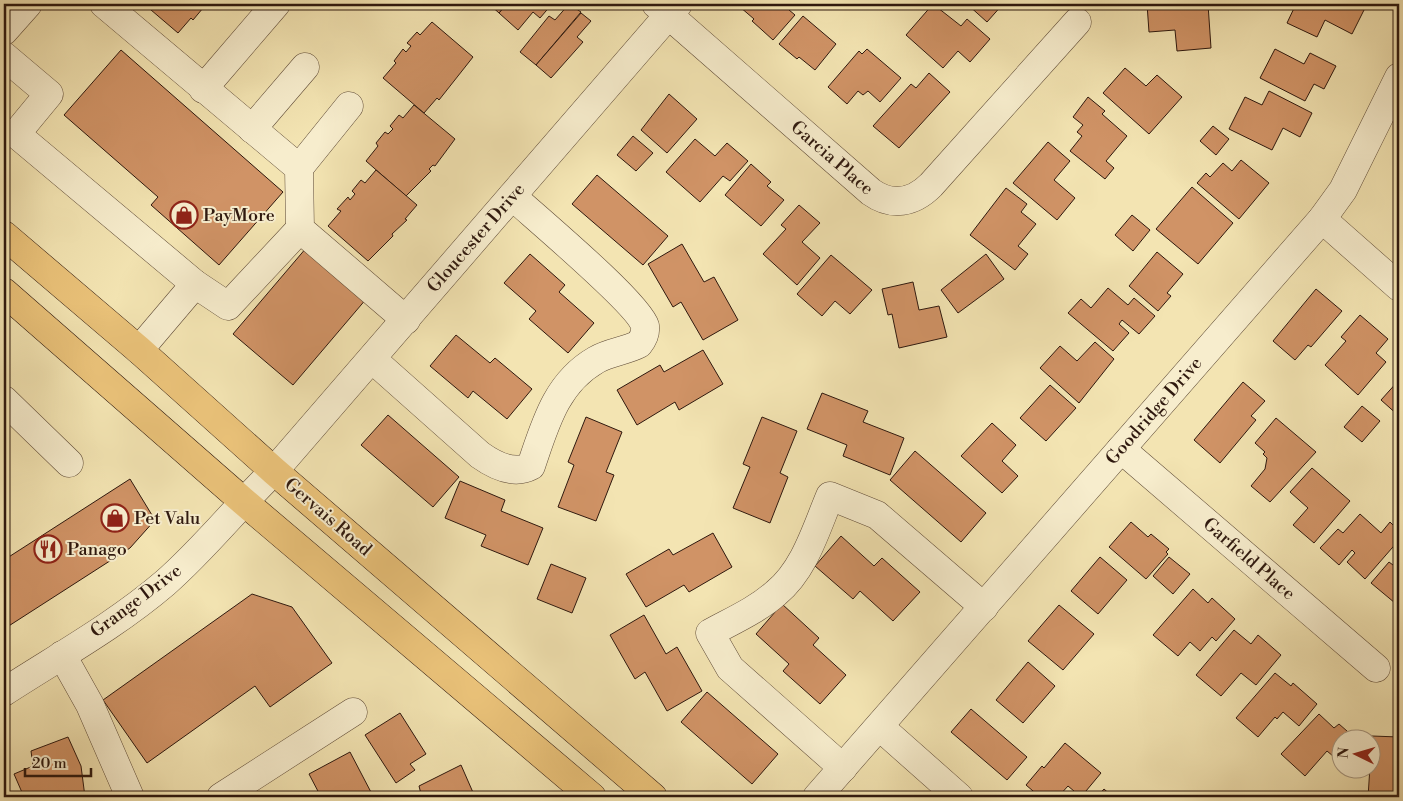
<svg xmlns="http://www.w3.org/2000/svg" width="1403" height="801" viewBox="0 0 1403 801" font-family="'Libre Bodoni',serif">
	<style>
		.building { fill: #d09366; stroke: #2e180e }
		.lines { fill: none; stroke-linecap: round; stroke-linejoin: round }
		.minor-casing { stroke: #5f4b37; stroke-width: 29 }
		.major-casing { stroke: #2e180e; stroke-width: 29 }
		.minor { stroke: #f7edcd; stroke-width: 28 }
		.major { stroke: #eac279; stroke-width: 28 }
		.labels { text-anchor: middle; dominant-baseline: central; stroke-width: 4; stroke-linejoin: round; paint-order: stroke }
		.street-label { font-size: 18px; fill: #2e180e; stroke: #f7edcd }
		.poi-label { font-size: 18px; fill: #2e180e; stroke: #f7edcd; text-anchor: start }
	</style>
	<rect width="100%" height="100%" fill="#f3e4b2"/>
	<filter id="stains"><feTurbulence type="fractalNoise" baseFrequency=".004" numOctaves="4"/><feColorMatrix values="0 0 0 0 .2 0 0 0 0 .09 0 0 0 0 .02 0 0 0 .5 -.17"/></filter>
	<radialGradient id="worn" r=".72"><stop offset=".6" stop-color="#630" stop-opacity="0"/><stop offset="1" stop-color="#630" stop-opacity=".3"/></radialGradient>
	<g class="building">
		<path d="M144,4H204L202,6L203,8L193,20L191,18L178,33Z"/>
		<path d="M489,4H507L499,13Z"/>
		<path d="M507,4H552L540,18L533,12L518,30L499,13Z"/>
		<path d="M569,4L581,12L536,65L520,52L549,16L555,20Z"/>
		<path d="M743,4H782L795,15L773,40L752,21L754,19L740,7Z"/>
		<path d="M933,4L961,26L967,19L990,39L970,62L958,51L943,68L906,35Z"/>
		<path d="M967,4H1003L987,22Z"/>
		<path d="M1147,4H1208L1211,48L1177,51L1175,30L1149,32Z"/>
		<path d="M1296,4H1362L1366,6L1352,34L1325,20L1317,37L1287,23Z"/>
		<path d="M581,13L591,21L577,37L583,42L551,78L536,65Z"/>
		<path d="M803,16L836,44L815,70L799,57L797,59L779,44Z"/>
		<path d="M432,22L473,57L439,100L437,98L424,113L383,78L396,63L394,61L403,49L406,52L411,46L407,43L417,32L420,35Z"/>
		<path d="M867,49L901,78L880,102L868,91L863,95L858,91L847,104L828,87L859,51L862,54Z"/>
		<path d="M1275,49L1304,64L1310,53L1336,66L1324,89L1314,84L1305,101L1260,78Z"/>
		<path d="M121,50L283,192L219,265L151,205L158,197L64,115Z"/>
		<path d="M1125,68L1146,86L1157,75L1182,97L1149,134L1103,93Z"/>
		<path d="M929,73L950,92L899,148L873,126L911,84L916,88Z"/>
		<path d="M1269,91L1312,113L1300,137L1283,128L1272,150L1229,129L1245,97L1262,105Z"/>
		<path d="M669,94L697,119L667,153L641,130Z"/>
		<path d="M1088,97L1105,111L1102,114L1127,136L1106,161L1114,168L1105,179L1070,151L1082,136L1077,132L1083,125L1073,117Z"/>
		<path d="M414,105L455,139L435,166L433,165L429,169L431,171L406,196L366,161L378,146L376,143L385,132L388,134L393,129L390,126L399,115L403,118Z"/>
		<path d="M1213,126L1229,139L1216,155L1200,141Z"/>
		<path d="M633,136L653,153L636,171L617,155Z"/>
		<path d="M695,139L715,156L727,143L748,161L730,181L723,176L700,202L666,172Z"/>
		<path d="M1048,142L1070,161L1054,180L1075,198L1057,220L1013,183Z"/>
		<path d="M1241,160L1269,183L1239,219L1197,183L1206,173L1210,177L1223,163L1232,171Z"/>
		<path d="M751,164L771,182L767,186L784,200L761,226L725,195Z"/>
		<path d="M376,170L417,205L405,219L407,220L392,234L393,236L368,261L328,226L341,211L337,209L348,197L350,200L355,194L352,191L361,180L365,183Z"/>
		<path d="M597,175L668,236L643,265L572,204Z"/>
		<path d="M1192,187L1233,223L1198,264L1156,229Z"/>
		<path d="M1006,188L1027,204L1021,212L1036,224L1018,246L1028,254L1015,270L970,235Z"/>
		<path d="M799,205L820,223L802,242L820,258L797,285L763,254L786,229L781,225Z"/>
		<path d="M1132,215L1150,230L1133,251L1115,235Z"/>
		<path d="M682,244L704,282L714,277L738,320L703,340L681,302L673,307L648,264Z"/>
		<path d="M307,247L367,298L293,385L233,334Z"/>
		<path d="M1157,252L1183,274L1167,293L1171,296L1158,311L1129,286Z"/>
		<path d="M530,254L565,285L559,292L594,323L568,353L529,319L536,311L504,283Z"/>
		<path d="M986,254L1004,279L958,313L941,290Z"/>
		<path d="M831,255L872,290L850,314L835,301L822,316L797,294Z"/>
		<path d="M913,282L919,310L939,306L947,337L899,348L892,314L888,315L882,289Z"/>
		<path d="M1108,288L1128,305L1134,298L1155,316L1139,334L1122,320L1119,324L1129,333L1113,351L1068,313L1081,299L1091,308Z"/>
		<path d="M1316,289L1342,311L1311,347L1308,345L1295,360L1273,341Z"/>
		<path d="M1360,315L1388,339L1376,353L1386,362L1358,395L1325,365L1346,341L1341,337Z"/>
		<path d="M456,335L490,363L495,358L532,389L507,419L473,391L468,398L430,366Z"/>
		<path d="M1095,342L1114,359L1079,403L1040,368L1060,346L1077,361Z"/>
		<path d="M703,350L723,384L679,410L675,402L637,425L617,390L660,365L664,372Z"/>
		<path d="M1399,380V416L1381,400Z"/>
		<path d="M1243,382L1265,401L1251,416L1256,420L1220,463L1194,440Z"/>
		<path d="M1050,385L1076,408L1046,441L1020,418Z"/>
		<path d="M822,393L868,411L863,422L904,438L890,475L843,456L847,445L807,429Z"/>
		<path d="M1362,406L1380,421L1362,442L1344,427Z"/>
		<path d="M388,415L459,477L433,507L361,445Z"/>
		<path d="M586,417L622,432L606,472L614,475L596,521L558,507L574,465L568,462Z"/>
		<path d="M762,417L797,431L780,473L788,477L770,523L733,508L750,467L743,464Z"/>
		<path d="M1276,418L1316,452L1270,502L1251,486L1265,469L1267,458L1263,454L1265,452L1255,443Z"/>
		<path d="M992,423L1016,445L1002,461L1018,476L1002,493L961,456Z"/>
		<path d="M915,451L986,513L961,542L890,480Z"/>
		<path d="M1312,468L1350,501L1314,543L1293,525L1308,508L1290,492Z"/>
		<path d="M130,479L155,520L130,548L4,629V560Z"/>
		<path d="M460,481L505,500L501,511L543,528L528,565L481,546L486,535L445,518Z"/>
		<path d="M1360,514L1381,533L1390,522L1399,531V540L1365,579L1347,562L1355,553L1352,550L1339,565L1320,548L1338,529L1343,533Z"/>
		<path d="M1131,522L1148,537L1151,534L1169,549L1166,552L1168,554L1146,579L1109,547Z"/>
		<path d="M713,533L732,567L689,592L684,585L646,607L626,574L669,549L673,555Z"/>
		<path d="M841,536L874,566L882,558L920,592L893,621L860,591L853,599L815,566Z"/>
		<path d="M1100,557L1127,580L1098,614L1071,591Z"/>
		<path d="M1169,557L1190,574L1173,594L1153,576Z"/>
		<path d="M1399,558V601L1398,599L1395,603L1371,583L1389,562L1393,565Z"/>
		<path d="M551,564L586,578L572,613L537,599Z"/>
		<path d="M1193,589L1208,603L1212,598L1235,619L1216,641L1212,637L1200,651L1190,642L1178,656L1153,635Z"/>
		<path d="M252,594L292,607L332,663L270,707L255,686L147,763L103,700Z"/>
		<path d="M782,604L819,638L813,645L846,675L820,704L783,671L789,664L756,634Z"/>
		<path d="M1059,605L1094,634L1063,670L1028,641Z"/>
		<path d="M644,615L666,654L677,647L702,691L667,711L645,672L635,679L610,635Z"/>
		<path d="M1234,630L1251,644L1258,635L1281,655L1256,685L1241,673L1221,696L1196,675Z"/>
		<path d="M1028,662L1055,686L1023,723L996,700Z"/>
		<path d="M1275,673L1291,686L1293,683L1317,704L1299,726L1283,712L1277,719L1275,717L1258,737L1236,718Z"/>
		<path d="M707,692L778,754L752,784L681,722Z"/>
		<path d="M971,709L1027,757L1007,780L951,732Z"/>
		<path d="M400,713L426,754L410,764L415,770L396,783L365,735Z"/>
		<path d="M1319,714L1334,728L1339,724L1355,738H1340V762L1327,751L1305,776L1281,754Z"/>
		<path d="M1372,736L1399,737V797H1368Z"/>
		<path d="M68,737L81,766L85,797H24L14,774L33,766L31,751Z"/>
		<path d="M1065,743L1101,773L1081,797L1068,786L1058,797H1040L1026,785L1042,766L1044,768Z"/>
		<path d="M350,752L373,796L321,797L309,774Z"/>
		<path d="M461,765L475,797H416L421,794L419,786Z"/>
		<path d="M1104,789L1113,797H1097Z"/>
	</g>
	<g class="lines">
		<g class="minor-casing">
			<g id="minor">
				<path d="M104,4L299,168L300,229L406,320"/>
				<path d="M656,4L871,192C892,207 913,203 931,185L1077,22"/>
				<path d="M4,31L28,4"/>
				<path d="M4,56L49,94L16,134L195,284L139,350"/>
				<path d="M203,89L276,4"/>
				<path d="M252,129L305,67"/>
				<path d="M299,168L349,106"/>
				<path d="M1322,219L1399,287"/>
				<path d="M195,284L228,306L300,229"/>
				<path d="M372,359L480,455C494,465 514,475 531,466C545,425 556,383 596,360C609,352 626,351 639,344C643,339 646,333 645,326C639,304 535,217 512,196"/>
				<path d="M4,400L69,463"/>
				<path d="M1121,449L1376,668"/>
				<path d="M62,655L90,705L130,797"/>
				<path d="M4,692C58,657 116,625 165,583C204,549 236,508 274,471L678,4"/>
				<path d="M880,727L959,797"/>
				<path d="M843,768L730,668L710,633C732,621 757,610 776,593C805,569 816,529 830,496L877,515L984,607"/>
				<path d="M221,797L353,712"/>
				<path d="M817,797L1322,219L1343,190L1399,77"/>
			</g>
		</g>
		<g class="major-casing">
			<g id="major">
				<path d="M4,235L139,350L274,471L653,797"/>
				<path d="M4,292L243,501L592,797"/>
			</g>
		</g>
		<use href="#minor" class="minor"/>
		<use href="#major" class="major"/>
	</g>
	<defs>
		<g id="shop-ring" transform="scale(1.4375)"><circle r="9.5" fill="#f7edcd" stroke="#8f2418" stroke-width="1.5"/><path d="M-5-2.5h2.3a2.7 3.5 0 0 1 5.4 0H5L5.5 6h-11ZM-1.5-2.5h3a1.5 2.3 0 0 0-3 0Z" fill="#8f2418"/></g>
		<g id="restaurant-ring" transform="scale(1.4375)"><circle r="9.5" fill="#f7edcd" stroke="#8f2418" stroke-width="1.5"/><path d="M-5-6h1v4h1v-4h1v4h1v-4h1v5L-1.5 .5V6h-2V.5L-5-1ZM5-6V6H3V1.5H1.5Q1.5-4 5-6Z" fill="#8f2418"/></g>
	</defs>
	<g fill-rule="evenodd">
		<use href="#shop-ring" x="184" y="215"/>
		<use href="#shop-ring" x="115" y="518"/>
		<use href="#restaurant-ring" x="48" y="549"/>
	</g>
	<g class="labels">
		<g class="street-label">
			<text transform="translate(832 158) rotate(41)">Garcia Place</text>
			<text transform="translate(476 238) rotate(-49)">Gloucester Drive</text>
			<text transform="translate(1154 411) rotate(-49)">Goodridge Drive</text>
			<text transform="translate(328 517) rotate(41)">Gervais Road</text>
			<text transform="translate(1249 559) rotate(41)">Garfield Place</text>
			<text transform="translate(136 601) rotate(-37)">Grange Drive</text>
		</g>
		<g class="poi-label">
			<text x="203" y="215">PayMore</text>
			<text x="134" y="518">Pet Valu</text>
			<text x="67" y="549">Panago</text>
		</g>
	</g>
	<rect width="1403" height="801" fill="none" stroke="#f3e4b2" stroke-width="20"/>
	<rect x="5" y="5" width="1393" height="791" fill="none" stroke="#2e180e" stroke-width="2.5"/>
	<rect x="10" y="10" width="1383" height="781" fill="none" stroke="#2e180e"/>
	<g transform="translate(1356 754) rotate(275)"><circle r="24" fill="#f7edcd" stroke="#a79881"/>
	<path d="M0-4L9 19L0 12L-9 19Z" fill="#8f2418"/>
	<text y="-8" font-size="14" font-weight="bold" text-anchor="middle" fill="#2e180e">N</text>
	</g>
	<path d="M25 768v8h66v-8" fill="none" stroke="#2e180e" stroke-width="2.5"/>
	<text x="32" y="768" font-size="15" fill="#2e180e" stroke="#f7edcd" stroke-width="4" paint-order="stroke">20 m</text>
	<rect width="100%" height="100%" filter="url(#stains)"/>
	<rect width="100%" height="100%" fill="url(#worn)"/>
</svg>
